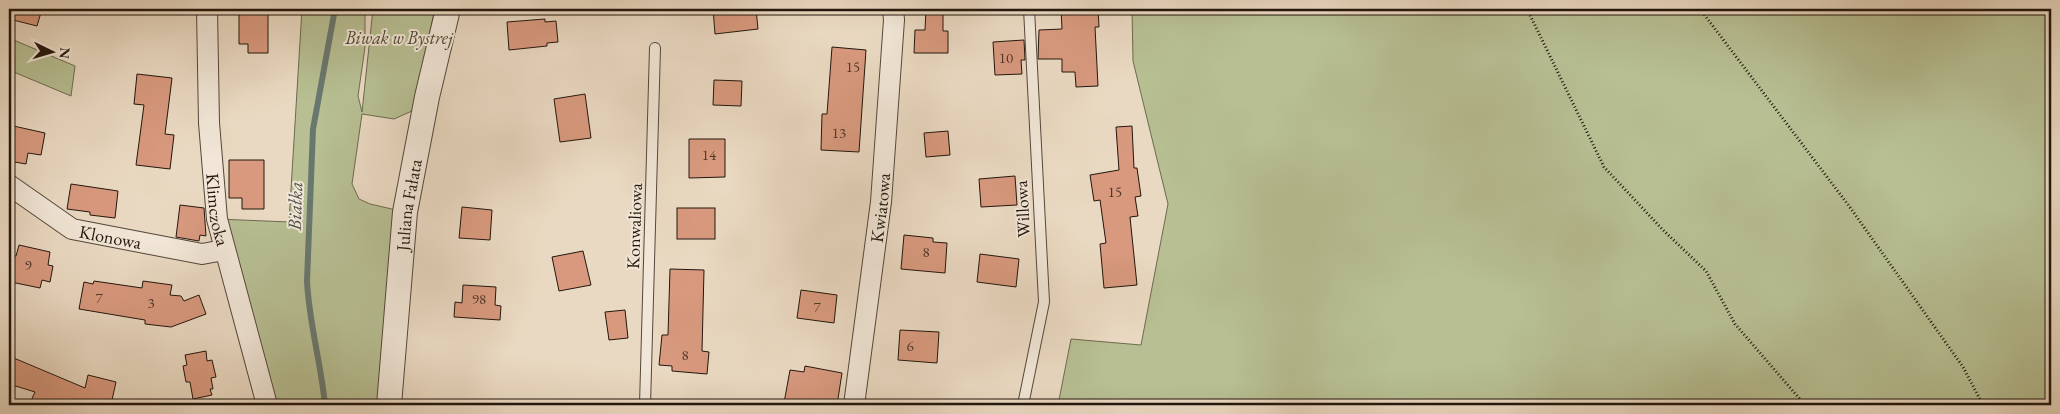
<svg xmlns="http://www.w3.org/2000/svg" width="2060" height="414" viewBox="0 0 2060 414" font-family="'EB Garamond',serif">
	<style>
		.green { fill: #b7bf93; stroke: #6c6a50 }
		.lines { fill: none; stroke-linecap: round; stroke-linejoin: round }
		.stream { stroke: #69786f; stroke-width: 6 }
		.building { fill: #d8997e; stroke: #22160d }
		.service-casing { stroke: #54473a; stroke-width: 12 }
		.minor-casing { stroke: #54473a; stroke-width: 22 }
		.tertiary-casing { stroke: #54473a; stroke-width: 26 }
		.path { stroke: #22160d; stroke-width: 3; stroke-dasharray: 1 2.5; stroke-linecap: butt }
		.service { stroke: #f1e6d7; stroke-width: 10 }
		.minor { stroke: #f1e6d7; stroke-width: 20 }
		.tertiary { stroke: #f1e6d7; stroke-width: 24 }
		.labels { text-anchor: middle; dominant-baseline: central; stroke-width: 4; stroke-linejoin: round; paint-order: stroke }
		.number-label { font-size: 15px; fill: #503729 }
		.park-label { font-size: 18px; font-style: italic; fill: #4f4935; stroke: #f1e6d7 }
		.street-label { font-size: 18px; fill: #22160d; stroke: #f1e6d7 }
		.water-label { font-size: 19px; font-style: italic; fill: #4b4f46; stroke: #f1e6d7 }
	</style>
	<rect width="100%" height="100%" fill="#ead9c2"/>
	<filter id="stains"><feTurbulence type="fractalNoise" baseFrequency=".004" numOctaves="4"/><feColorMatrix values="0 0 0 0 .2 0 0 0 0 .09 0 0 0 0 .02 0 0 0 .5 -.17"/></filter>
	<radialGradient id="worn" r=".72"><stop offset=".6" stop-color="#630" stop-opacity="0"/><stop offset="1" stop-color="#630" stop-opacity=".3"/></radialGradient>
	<g class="green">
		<path d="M302,9H365V47L358,96L362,112L373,9H435L412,111L394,119L362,114L352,184L359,199L370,204L405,212L389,405H267L217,219L289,222Z"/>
		<path d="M1132,9H2051V405H1058L1071,339L1141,345L1168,204L1133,61Z"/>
		<path d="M9,38L75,66L71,96L9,70Z"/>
	</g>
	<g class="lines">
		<path class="stream" d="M325,405C321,363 309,323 307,281L313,129L335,9"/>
	</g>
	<g class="building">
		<path d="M9,9H42L37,26L9,19Z"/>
		<path d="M713,9H756L758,29L715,34Z"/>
		<path d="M926,9H943V31H948V53H914L915,30H925Z"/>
		<path d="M1061,9H1098L1099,27H1095L1098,86L1076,87L1075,72H1062V59H1038L1039,30L1062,29Z"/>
		<path d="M239,13H268V53H248V44H239Z"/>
		<path d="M545,19V22L556,21L558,42L547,43V46L509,50L507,22Z"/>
		<path d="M1024,40L1025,60H1021L1022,74L995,75L993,42Z"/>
		<path d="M832,47L866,50L859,152L821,150L822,114H827Z"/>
		<path d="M137,74L172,78L165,134L174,135L170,169L136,165L144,105L134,104Z"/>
		<path d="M714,80L742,81L741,106L713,105Z"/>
		<path d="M585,94L591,138L560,142L554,99Z"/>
		<path d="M9,125L45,133L41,155L28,153L26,164L9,161Z"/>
		<path d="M1132,126L1134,168H1137L1141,196L1135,197L1138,216L1130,217L1137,285L1104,288L1100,244L1106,243L1100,200L1094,201L1090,175L1119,170L1116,127Z"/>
		<path d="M948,131L950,155L926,157L924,133Z"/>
		<path d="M689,139H725V177L689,178Z"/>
		<path d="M229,160H264V209H242V198H229Z"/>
		<path d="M1015,176L1017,205L981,207L979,179Z"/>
		<path d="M71,184L118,191L115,218L90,215V212L67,209Z"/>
		<path d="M180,205L204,208L206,236L200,235L199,241L176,237Z"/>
		<path d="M462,207L492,210L490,240L459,238Z"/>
		<rect x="677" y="208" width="38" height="31"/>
		<path d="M904,235L933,238V242L947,243L945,273L901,269Z"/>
		<path d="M19,245L50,252L48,265L53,266L50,282L42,280L40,288L11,282L13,272L9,271V266L11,255L16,256Z"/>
		<path d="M583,251L591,285L559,291L552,257Z"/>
		<path d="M980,254L1019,259L1016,287L977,282Z"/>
		<path d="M670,269L704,270L702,351L709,352L707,374L672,371V366L659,365L662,335H668Z"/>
		<path d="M94,281L142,288L143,281L172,285L170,295L181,296L184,301L199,295L206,314L171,327L145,324V320L79,309L84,282L93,284Z"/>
		<path d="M463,285L496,287L495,305L501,306L500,320L454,317L455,302L462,303Z"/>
		<path d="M801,290L837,295L834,323L797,318Z"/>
		<path d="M625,310L628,338L609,340L605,312Z"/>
		<path d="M900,330L939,332L937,363L898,360Z"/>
		<path d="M206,351L207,361L212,360L216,377L211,378L213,389H210L212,395L193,399L190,382H186L183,366L187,365L185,355Z"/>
		<path d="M9,356L85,388L88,375L116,382L112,400L125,405H29L35,392L9,384Z"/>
		<path d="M805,366L842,373L837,405H799L784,403L790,370L804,372Z"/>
	</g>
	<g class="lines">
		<g class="service-casing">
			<g id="service">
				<path d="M645,405L655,48"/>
				<path d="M1023,405L1044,302L1029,9"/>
			</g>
		</g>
		<g class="minor-casing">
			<g id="minor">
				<path id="s1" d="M207,9L209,123L217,219L267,405"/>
				<path id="s2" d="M9,185L72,229L202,254L224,250"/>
				<path id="s3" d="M854,405L881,202L894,20L893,9"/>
			</g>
		</g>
		<g class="tertiary-casing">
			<g id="tertiary">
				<path id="s4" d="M389,405L405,212L427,97L448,9"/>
			</g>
		</g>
		<g class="path">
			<path d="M1527,9L1604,167L1663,230L1706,271L1735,324L1805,405"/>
			<path d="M1700,9L1849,206L1963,367L1983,405"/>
		</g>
		<use href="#service" class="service"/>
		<use href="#minor" class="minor"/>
		<use href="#tertiary" class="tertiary"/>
	</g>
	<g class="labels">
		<g class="number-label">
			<text x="1006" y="57">10</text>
			<text x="853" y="66">15</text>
			<text x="839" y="132">13</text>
			<text x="709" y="154">14</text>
			<text x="1115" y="191">15</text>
			<text x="926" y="251">8</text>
			<text x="28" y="264">9</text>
			<text x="99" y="297">7</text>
			<text x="479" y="298">98</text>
			<text x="151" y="302">3</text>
			<text x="817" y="306">7</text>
			<text x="910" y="345">6</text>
			<text x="685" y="354">8</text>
		</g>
		<g class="park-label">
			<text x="399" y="37">Biwak w Bystrej</text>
		</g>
		<g class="street-label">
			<text stroke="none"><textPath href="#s4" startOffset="201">Juliana Fałata</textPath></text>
			<text stroke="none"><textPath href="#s3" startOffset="199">Kwiatowa</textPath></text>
			<text transform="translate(1022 209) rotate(-93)">Willowa</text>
			<text stroke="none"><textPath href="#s1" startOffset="201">Klimczoka</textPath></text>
			<text transform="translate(634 226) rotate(-88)">Konwaliowa</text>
			<text stroke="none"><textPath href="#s2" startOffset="116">Klonowa</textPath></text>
		</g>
		<g class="water-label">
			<text transform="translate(295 206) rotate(-88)">Białka</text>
		</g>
	</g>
	<rect width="2060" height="414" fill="none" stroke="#ead9c2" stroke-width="30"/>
	<rect x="10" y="10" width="2040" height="394" fill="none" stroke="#22160d" stroke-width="2.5"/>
	<rect x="15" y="15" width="2030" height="384" fill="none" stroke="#22160d"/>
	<g transform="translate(52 52) rotate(95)" stroke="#f1e6d7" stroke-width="4" paint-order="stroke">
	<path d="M0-4L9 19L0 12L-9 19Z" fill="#22160d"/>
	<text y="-8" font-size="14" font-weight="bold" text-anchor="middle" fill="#22160d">N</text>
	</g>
	<rect width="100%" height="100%" filter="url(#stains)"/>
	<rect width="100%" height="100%" fill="url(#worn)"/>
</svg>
